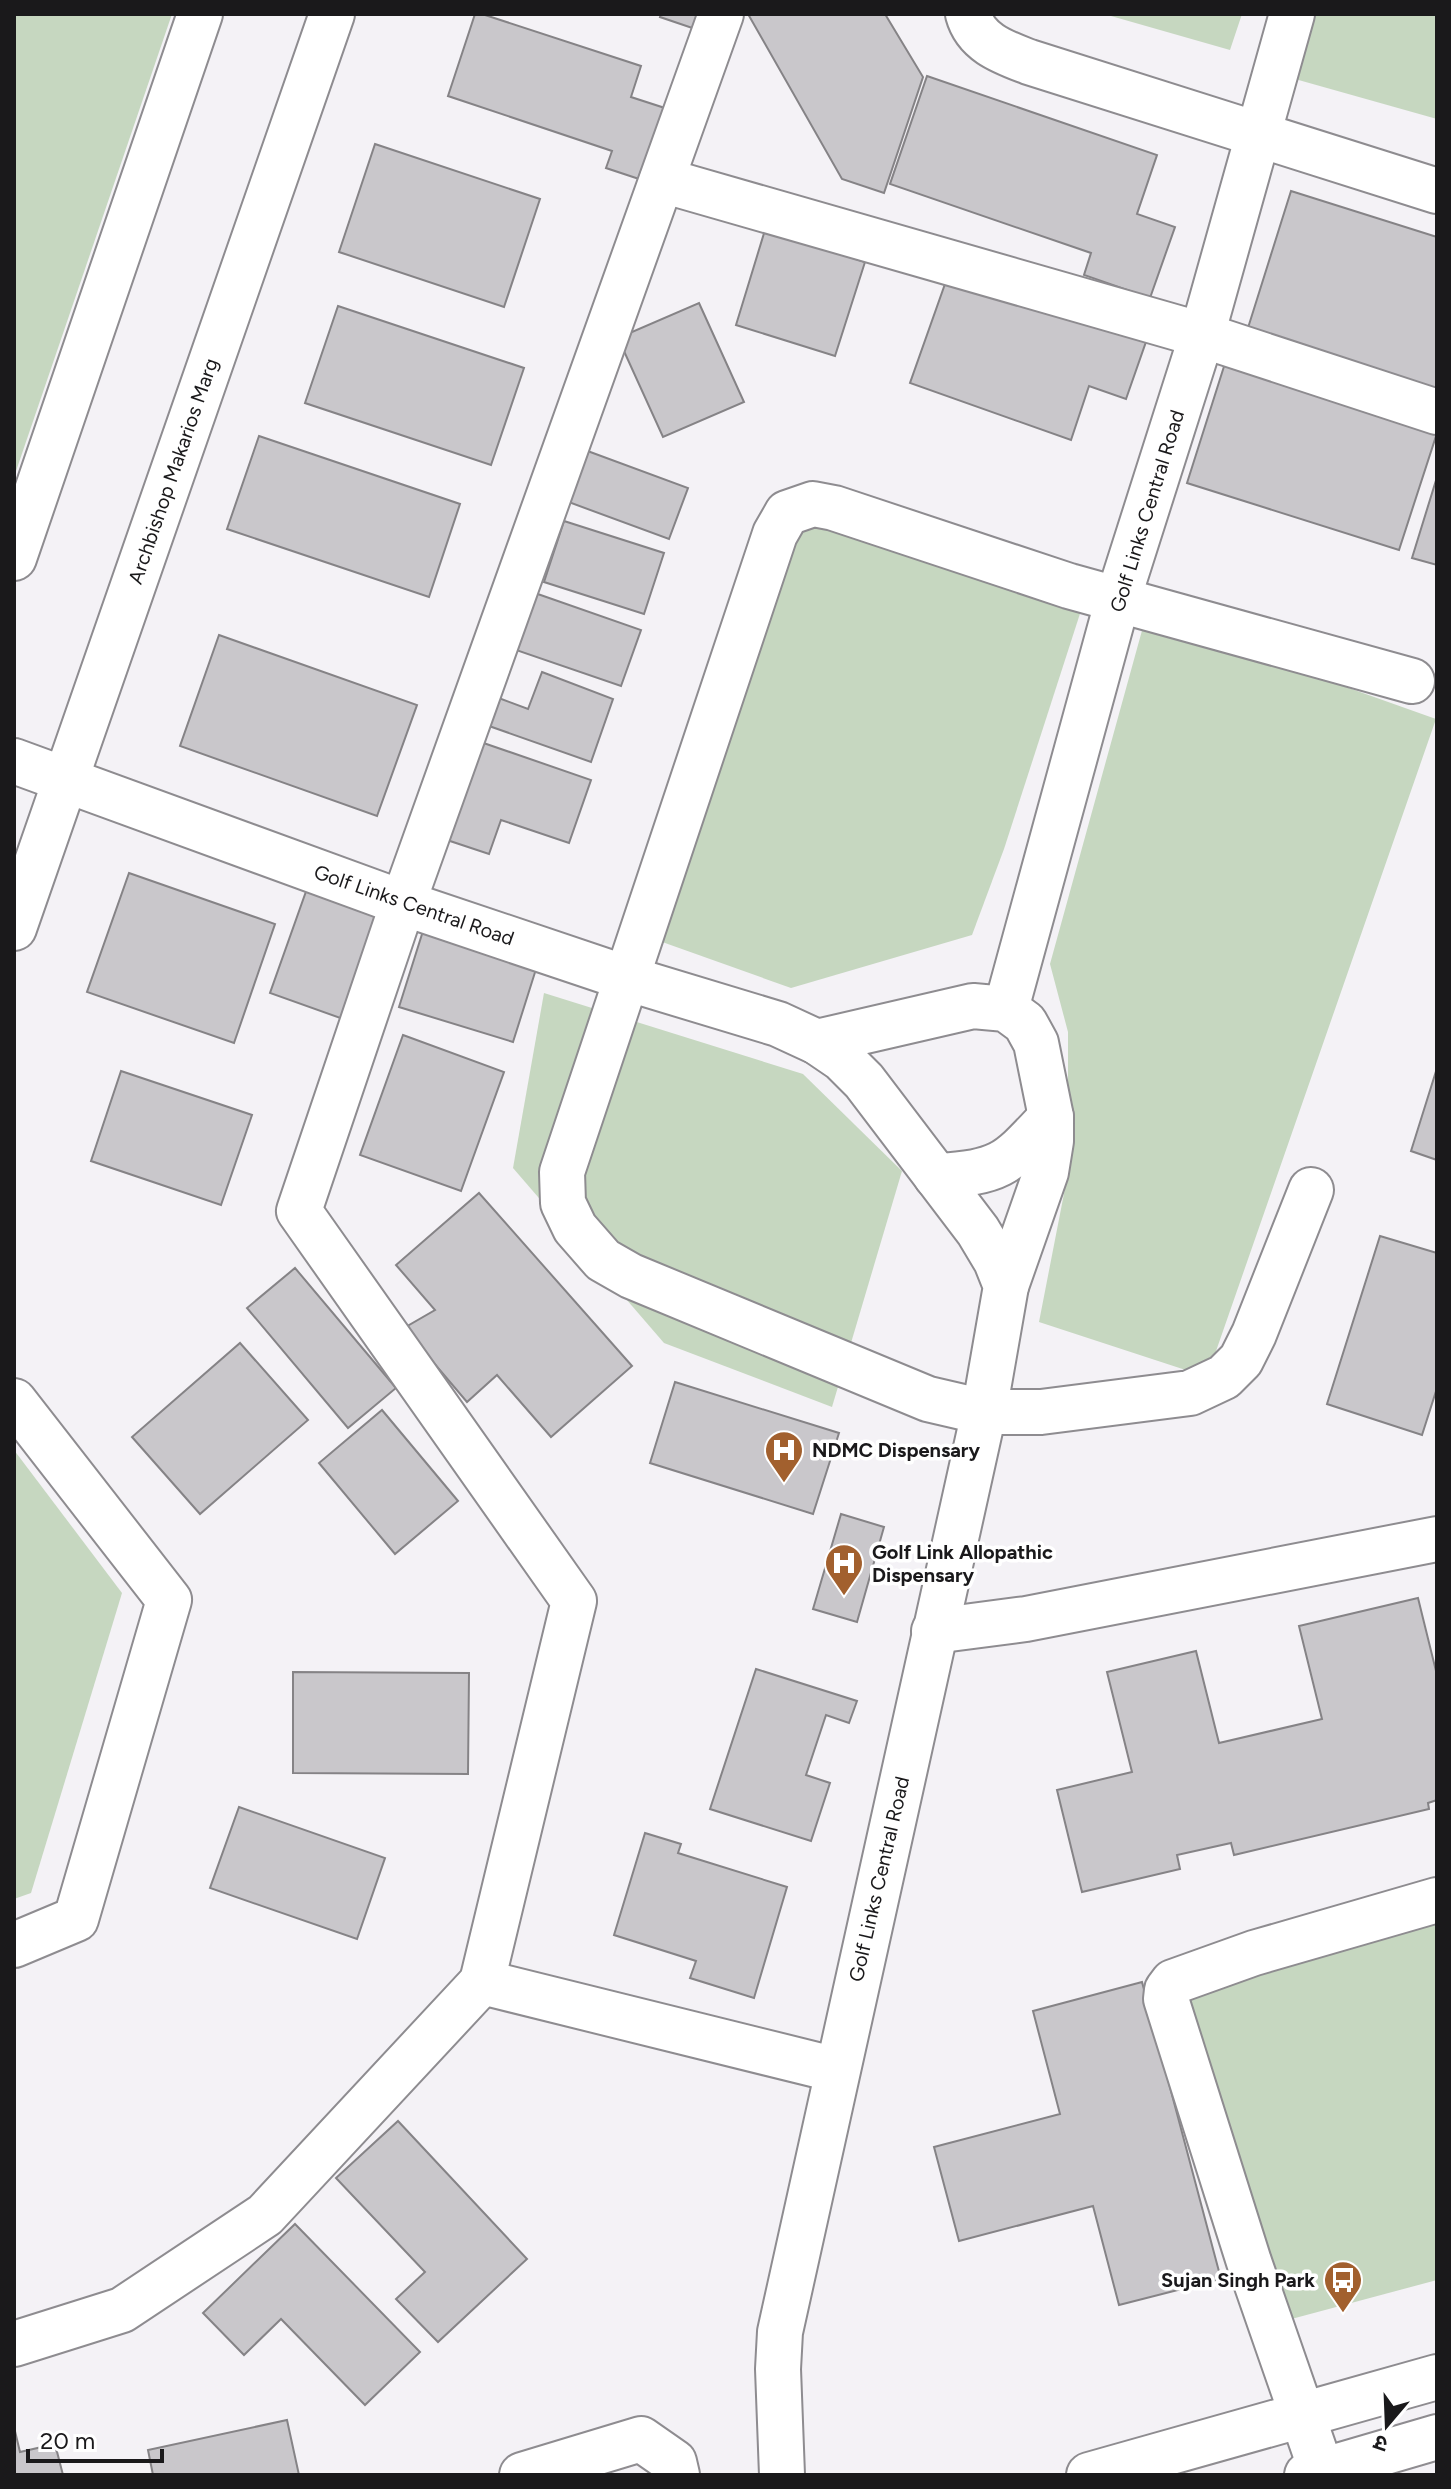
<svg xmlns="http://www.w3.org/2000/svg" width="1451" height="2489" viewBox="0 0 1451 2489" font-family="Figtree,'Noto Sans Devanagari',sans-serif">
	<style>
		.green { fill: #c6d7c0 }
		.building { fill: #c9c7cb; stroke: #858386; stroke-width: 2 }
		.lines { fill: none; stroke-linecap: round; stroke-linejoin: round }
		.minor-casing { stroke: #8e8c90; stroke-width: 48 }
		.major-casing { stroke: #8e8c90; stroke-width: 48 }
		.minor { stroke: #fff; stroke-width: 44 }
		.major { stroke: #fff; stroke-width: 44 }
		.labels { text-anchor: middle; dominant-baseline: central; stroke-width: 7; stroke-linejoin: round; paint-order: stroke }
		.street-label { font-size: 20px; fill: #1a191b; stroke: #fff }
		.poi-label { font-size: 20px; font-weight: bold; fill: #1a191b; stroke: #fff; text-anchor: start }
	</style>
	<rect width="100%" height="100%" fill="#f4f2f6"/>
	<g class="green">
		<path d="M14,14H172L14,477Z"/>
		<path d="M1104,14H1242L1230,50Z"/>
		<path d="M1314,14H1437V119L1295,79Z"/>
		<path d="M796,505L1086,595L1004,849L972,935L791,988L651,938Z"/>
		<path d="M1146,616L1436,719L1207,1377L1039,1322L1068,1173V1032L1050,964Z"/>
		<path d="M544,993L803,1074L902,1171L832,1407L664,1343L513,1168Z"/>
		<path d="M14,1450L122,1593L31,1893L14,1899Z"/>
		<path d="M1437,1906V2280L1258,2328L1166,1972Z"/>
	</g>
	<g class="building">
		<path d="M475,14H482L641,66L631,97L674,111L651,183L606,168L612,151L448,96Z"/>
		<path d="M661,14H710L704,32L660,17Z"/>
		<path d="M748,14H885L923,77L884,193L842,179Z"/>
		<path d="M927,76L1157,155L1137,214L1175,227L1150,298L1084,275L1091,253L890,184Z"/>
		<path d="M375,144L540,199L504,307L339,252Z"/>
		<path d="M1291,191L1437,237V391L1247,331Z"/>
		<path d="M765,230L865,262L835,356L736,325Z"/>
		<path d="M951,267L1148,336L1126,399L1089,386L1071,440L910,383Z"/>
		<path d="M699,303L744,402L663,437L618,338Z"/>
		<path d="M338,306L524,368L491,465L305,403Z"/>
		<path d="M1227,357L1437,424V433L1399,550L1187,483Z"/>
		<path d="M259,436L460,504L429,597L227,529Z"/>
		<path d="M574,446L688,488L669,539L555,497Z"/>
		<path d="M1437,477V565L1412,558Z"/>
		<path d="M564,521L664,553L644,614L544,582Z"/>
		<path d="M532,592L641,630L621,686L513,649Z"/>
		<path d="M219,635L417,705L377,816L180,746Z"/>
		<path d="M542,672L613,699L591,762L472,720L496,697L528,709Z"/>
		<path d="M469,738L591,780L569,843L501,820L489,854L435,836Z"/>
		<path d="M129,873L275,924L234,1043L87,992Z"/>
		<path d="M309,883L385,909L346,1020L270,993Z"/>
		<path d="M423,931L537,966L513,1042L399,1007Z"/>
		<path d="M403,1035L504,1072L461,1191L360,1155Z"/>
		<path d="M1437,1068V1160L1411,1151Z"/>
		<path d="M121,1071L252,1115L221,1205L91,1161Z"/>
		<path d="M479,1193L632,1366L551,1437L497,1375L467,1402L404,1328L435,1310L396,1265Z"/>
		<path d="M1380,1236L1437,1253V1388L1422,1435L1327,1404Z"/>
		<path d="M295,1268L396,1388L348,1428L247,1308Z"/>
		<path d="M240,1343L308,1420L200,1514L132,1437Z"/>
		<path d="M675,1382L839,1433L813,1514L650,1463Z"/>
		<path d="M382,1410L458,1501L395,1554L319,1463Z"/>
		<path d="M841,1514L884,1527L857,1622L813,1609Z"/>
		<path d="M1418,1598L1437,1675V1800L1428,1803L1429,1809L1234,1855L1231,1843L1177,1855L1180,1869L1082,1892L1057,1790L1132,1772L1107,1672L1196,1651L1219,1743L1322,1719L1299,1626Z"/>
		<path d="M756,1669L857,1701L849,1723L826,1715L806,1775L830,1783L811,1841L710,1809Z"/>
		<path d="M293,1672L469,1673L468,1774L293,1773Z"/>
		<path d="M239,1807L385,1858L357,1939L210,1888Z"/>
		<path d="M645,1833L681,1844L678,1853L787,1887L754,1998L690,1978L696,1961L614,1935Z"/>
		<path d="M1142,1982L1221,2279L1119,2305L1093,2206L959,2241L934,2147L1060,2114L1033,2011Z"/>
		<path d="M398,2121L527,2259L438,2342L396,2299L425,2272L336,2178Z"/>
		<path d="M295,2224L420,2352L365,2405L281,2319L244,2355L203,2313Z"/>
		<path d="M287,2420L299,2475H153L148,2450Z"/>
		<path d="M14,2427L20,2452L55,2444L63,2475H14Z"/>
	</g>
	<g class="lines">
		<g class="minor-casing">
			<g id="minor">
				<path d="M721,14L403,903L299,1211L574,1601L482,1982L837,2070"/>
				<path d="M968,14C976,43 1003,52 1029,62L1437,191"/>
				<path d="M662,180L1202,335L1437,412"/>
				<path d="M14,558L200,14"/>
				<path d="M14,761L403,903L626,978L778,1024L817,1042L842,1059L864,1081L978,1231L996,1261L1006,1286L984,1412L780,2332L778,2369L782,2475"/>
				<path d="M14,928L332,14"/>
				<path d="M1006,1009L1118,599L1202,335L1292,14"/>
				<path d="M817,1042L973,1006L1006,1009L1025,1023L1036,1043L1051,1117V1141L1046,1172L1006,1286"/>
				<path d="M936,1176C1003,1172 1007,1164 1051,1117"/>
				<path d="M1311,1190L1254,1334L1241,1360L1224,1377L1190,1393L1041,1412H984L928,1399L631,1276L603,1260L575,1228L563,1203L562,1172L775,534L787,513L813,504L834,508L1069,586L1412,681"/>
				<path d="M14,1401L169,1600L76,1919L14,1945"/>
				<path d="M934,1631L1026,1619L1437,1539"/>
				<path d="M14,2344L122,2310L265,2215L482,1982"/>
				<path d="M522,2475L641,2439L674,2462L677,2475"/>
				<path d="M1323,2475L1249,2262L1166,1999L1167,1990L1173,1982L1254,1953L1437,1900"/>
			</g>
		</g>
		<g class="major-casing">
			<g id="major">
				<path d="M1089,2475L1437,2377"/>
				<path d="M1307,2475L1437,2437"/>
			</g>
		</g>
		<use href="#minor" class="minor"/>
		<use href="#major" class="major"/>
	</g>
	<defs>
		<g id="hospital-pin" transform="scale(2)"><path d="M0 17L-7.5 6A9.5 9.5 0 1 1 7.5 6Z" fill="#a2602e" stroke="#fff"/><path d="M-5-5h3v3.5h4V-5h3V5h-3V1.5h-4V5h-3Z" fill="#fff"/></g>
		<g id="bus-pin" transform="scale(2)"><path d="M0 17L-7.5 6A9.5 9.5 0 1 1 7.5 6Z" fill="#a2602e" stroke="#fff"/><path d="M-5-6H5V4H4V6H2V4H-2V6H-4V4H-5ZM-3.5-4V0h7V-4ZM-3.5 1.2v1.5H-2V1.2ZM2 1.2v1.5H3.5V1.2Z" fill="#fff"/></g>
	</defs>
	<g fill-rule="evenodd">
		<use href="#hospital-pin" x="784" y="1450"/>
		<use href="#hospital-pin" x="844" y="1563"/>
		<use href="#bus-pin" x="1343" y="2280"/>
	</g>
	<g class="labels">
		<g class="street-label">
			<text transform="translate(173 471) rotate(-71)">Archbishop Makarios Marg</text>
			<text transform="translate(1147 511) rotate(-73)">Golf Links Central Road</text>
			<text transform="translate(414 905) rotate(19)">Golf Links Central Road</text>
			<text transform="translate(879 1879) rotate(-77)">Golf Links Central Road</text>
		</g>
		<g class="poi-label">
			<text x="812" y="1450">NDMC Dispensary</text>
			<text x="872" y="1552">Golf Link Allopathic<tspan x="872" dy="23">Dispensary</tspan></text>
			<text x="1315" y="2280" text-anchor="end">Sujan Singh Park</text>
		</g>
	</g>
	<rect width="1451" height="2489" fill="none" stroke="#1a191b" stroke-width="32"/>
	<g transform="translate(1387 2425) rotate(199)" stroke="#ffffff" stroke-width="6" paint-order="stroke">
	<path d="M0-6L14 30L0 20L-14 30Z" fill="#1a191b"/>
	<text y="-12" font-size="22" font-weight="bold" text-anchor="middle" fill="#1a191b">उ</text>
	</g>
	<path d="M28 2449v12h134v-12" fill="none" stroke="#1a191b" stroke-width="4"/>
	<text x="40" y="2449" font-size="24" fill="#1a191b" stroke="#ffffff" stroke-width="6" paint-order="stroke">20 m</text>
</svg>
